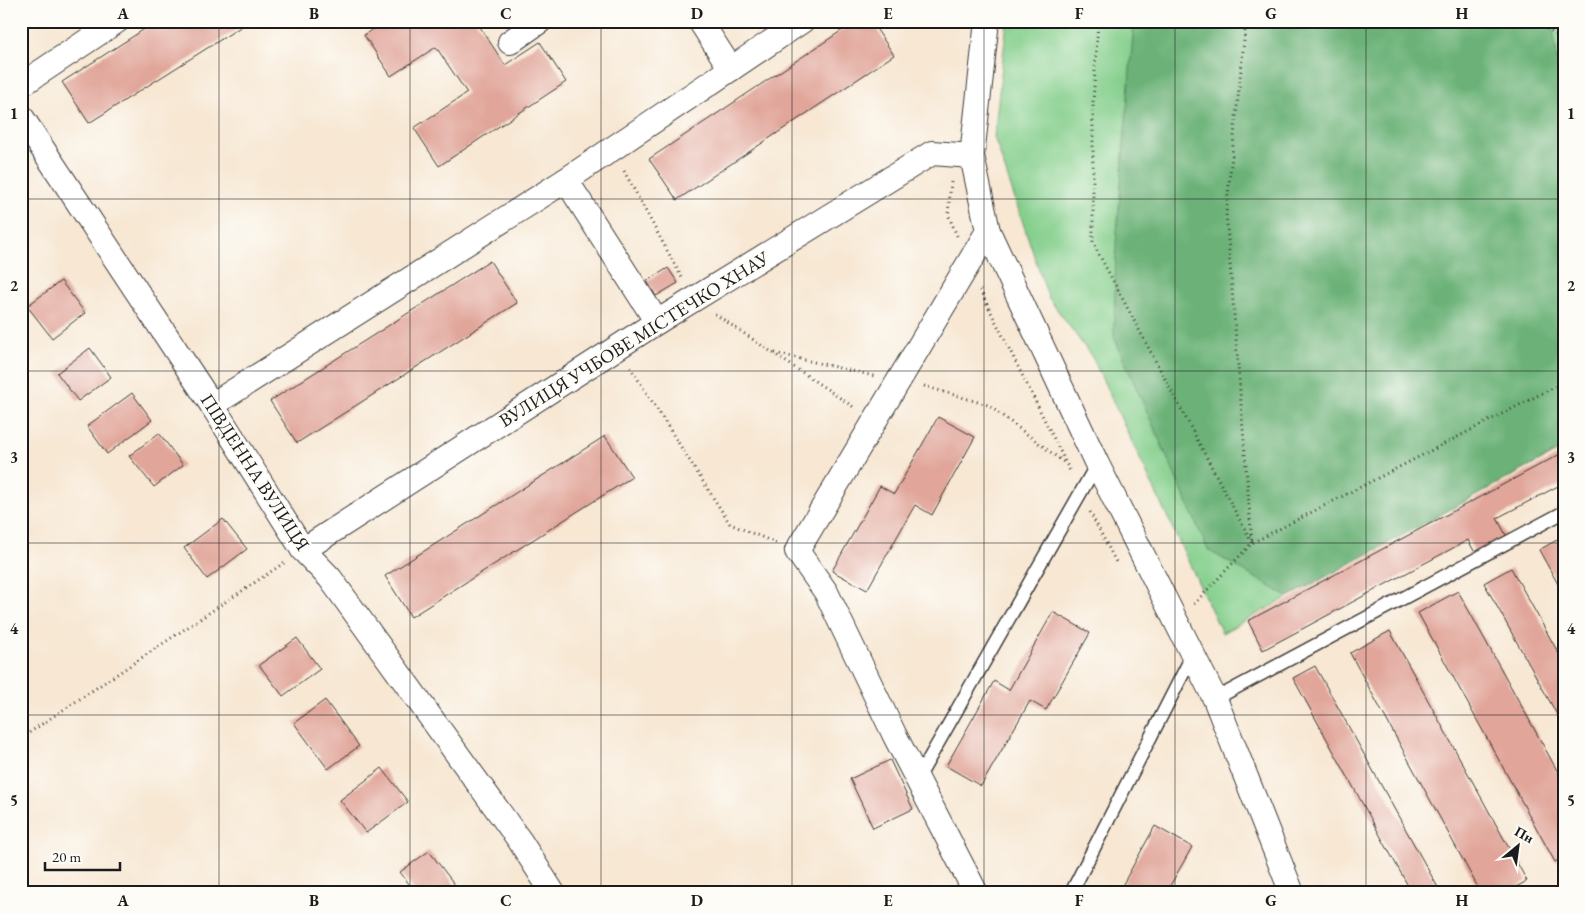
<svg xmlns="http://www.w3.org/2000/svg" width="1585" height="914" viewBox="0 0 1585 914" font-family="'EB Garamond',serif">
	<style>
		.green { fill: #85cf8d; stroke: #507654 }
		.forest { fill: #6cb278; stroke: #44674a }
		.building { fill: #e1a59a }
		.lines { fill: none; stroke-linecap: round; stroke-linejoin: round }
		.lane-casing { stroke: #3d3a37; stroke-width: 15 }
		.street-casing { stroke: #3d3a37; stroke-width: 26 }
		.path { stroke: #3d3a37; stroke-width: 3; stroke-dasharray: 1 4; stroke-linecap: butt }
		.lane { stroke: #fff; stroke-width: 12 }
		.street { stroke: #fff; stroke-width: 24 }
		.grid { fill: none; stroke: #1c1c1c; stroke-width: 1; stroke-opacity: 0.55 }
		.labels { text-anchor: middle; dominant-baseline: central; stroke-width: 5; stroke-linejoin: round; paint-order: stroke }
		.street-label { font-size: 19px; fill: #1c1c1c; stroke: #fdfcf7 }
		.neatline { fill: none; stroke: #1c1c1c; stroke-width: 2 }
		.grid-label { font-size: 16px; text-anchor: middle; font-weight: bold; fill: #1c1c1c }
	</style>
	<rect width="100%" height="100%" fill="#fdfcf7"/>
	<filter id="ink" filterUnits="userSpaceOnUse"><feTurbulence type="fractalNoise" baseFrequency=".02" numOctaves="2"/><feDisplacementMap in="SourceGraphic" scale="10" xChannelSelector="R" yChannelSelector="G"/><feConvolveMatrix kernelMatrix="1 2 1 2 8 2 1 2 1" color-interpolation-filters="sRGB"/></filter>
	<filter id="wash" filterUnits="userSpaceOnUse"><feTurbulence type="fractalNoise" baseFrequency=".0096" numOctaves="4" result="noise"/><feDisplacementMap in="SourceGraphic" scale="20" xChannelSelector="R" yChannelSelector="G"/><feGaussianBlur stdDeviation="1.12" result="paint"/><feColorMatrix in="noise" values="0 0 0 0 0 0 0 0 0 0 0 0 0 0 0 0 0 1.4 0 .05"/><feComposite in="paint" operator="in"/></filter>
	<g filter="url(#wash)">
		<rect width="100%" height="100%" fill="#f7e7d3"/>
		<path class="green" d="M1007,21H1564V448L1222,633L1092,357L1048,297L994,137Z"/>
		<path class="forest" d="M1134,21H1552L1564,111V448L1288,597L1208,550L1114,337L1116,244Z"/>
		<g id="blocks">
			<g class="building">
				<path d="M157,21H250L89,123L62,82Z"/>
				<path d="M385,21H476L505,65L540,42L566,82L439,166L414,128L467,93L436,47L391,76L364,35Z"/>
				<path d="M856,21H871L894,55L677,200L649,159Z"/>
				<path d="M490,261L517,303L297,443L270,401Z"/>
				<path d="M668,268L678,283L656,296L647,281Z"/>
				<path d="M61,281L85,313L52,338L27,306Z"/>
				<path d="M90,348L111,377L78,401L57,373Z"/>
				<path d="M132,393L152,420L107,454L87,426Z"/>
				<path d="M938,417L975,437L932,515L915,505L867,590L832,571L880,486L894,494Z"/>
				<path d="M159,433L183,465L154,487L129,456Z"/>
				<path d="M605,436L632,477L411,617L385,576Z"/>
				<path d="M1564,452V483L1497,518L1509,541L1478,558L1468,540L1263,650L1248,621Z"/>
				<path d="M223,519L247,549L207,579L184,548Z"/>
				<path d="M1564,536V595L1539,550Z"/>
				<path d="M1511,568L1564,663V727L1484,583Z"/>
				<path d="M1458,591L1564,783V857L1555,862L1418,613Z"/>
				<path d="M1053,612L1090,633L1046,710L1030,701L981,786L946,766L994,681L1009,690Z"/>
				<path d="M1390,631L1527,881L1505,893H1481L1350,653Z"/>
				<path d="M297,638L320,669L283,696L259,665Z"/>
				<path d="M1315,666L1441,893H1412L1293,678Z"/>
				<path d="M325,700L359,746L328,769L294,723Z"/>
				<path d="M890,760L913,809L873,828L850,779Z"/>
				<path d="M382,768L408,802L366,833L340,800Z"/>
				<path d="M1155,826L1192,847L1166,893H1118Z"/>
				<path d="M429,851L455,885L446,893H416L400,872Z"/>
			</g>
		</g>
	</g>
	<g filter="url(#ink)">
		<use href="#blocks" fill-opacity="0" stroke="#3d3a37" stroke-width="1"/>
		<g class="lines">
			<g class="lane-casing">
				<g id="lane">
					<path d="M1215,699L1564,512"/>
					<path d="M917,780L1097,464"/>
					<path d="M1071,893L1193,654"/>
				</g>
			</g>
			<g class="street-casing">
				<g id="street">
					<path d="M700,21L731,69"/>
					<path d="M987,21L972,156L988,231L1097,464L1215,699L1292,893"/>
					<path d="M510,42L540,21"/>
					<path d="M21,85L117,21"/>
					<path d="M21,116L212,405L303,550L330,578L520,841L553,893"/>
					<path d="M566,180L657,322"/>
					<path d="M212,405L566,180L802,21"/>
					<path d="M303,550L657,322L932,153L972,156"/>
					<path d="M976,893L895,736L826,592L797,551L988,231"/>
				</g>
			</g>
			<g class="path">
				<path d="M1098,21L1093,103V243L1252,543L1193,605"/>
				<path d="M1246,21L1226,213L1252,543L1564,382"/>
				<path d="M1534,21L1564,39"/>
				<path d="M624,171L682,278"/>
				<path d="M951,182L948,214L957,236"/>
				<path d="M980,290L1071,473"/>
				<path d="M715,314L855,408"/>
				<path d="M775,353L874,376"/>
				<path d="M630,367L730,524L776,543"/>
				<path d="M924,386L988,405L1065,463"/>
				<path d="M1090,512L1116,562"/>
				<path d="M21,738L284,563"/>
			</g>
			<use href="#lane" class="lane"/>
			<use href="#street" class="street"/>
		</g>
	</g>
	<path class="grid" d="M219,21V893M410,21V893M601,21V893M792,21V893M984,21V893M1175,21V893M1366,21V893M21,199H1564M21,371H1564M21,543H1564M21,715H1564"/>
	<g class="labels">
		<g class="street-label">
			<text transform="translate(634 339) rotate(-32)">ВУЛИЦЯ УЧБОВЕ МІСТЕЧКО ХНАУ</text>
			<text transform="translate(255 472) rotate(57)">ПІВДЕННА ВУЛИЦЯ</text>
		</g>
	</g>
	<rect width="1585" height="914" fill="none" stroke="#fdfcf7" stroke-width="55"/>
	<g transform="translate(1518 846) rotate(29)" stroke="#fdfcf7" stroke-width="4" paint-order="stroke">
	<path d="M0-4L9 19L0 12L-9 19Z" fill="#1c1c1c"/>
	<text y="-8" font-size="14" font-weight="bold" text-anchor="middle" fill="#1c1c1c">Пн</text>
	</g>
	<path d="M45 862v8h75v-8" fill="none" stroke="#1c1c1c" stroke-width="2.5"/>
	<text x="52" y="862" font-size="15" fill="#1c1c1c" stroke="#fdfcf7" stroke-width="4" paint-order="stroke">20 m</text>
	<rect x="28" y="28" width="1530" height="858" class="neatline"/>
	<g class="grid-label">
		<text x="123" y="19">A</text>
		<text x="314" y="19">B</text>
		<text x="506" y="19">C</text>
		<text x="697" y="19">D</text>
		<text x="888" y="19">E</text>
		<text x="1079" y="19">F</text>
		<text x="1271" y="19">G</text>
		<text x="1462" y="19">H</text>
		<text x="14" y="119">1</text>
		<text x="1571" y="119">1</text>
		<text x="14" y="291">2</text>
		<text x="1571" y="291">2</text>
		<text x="14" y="463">3</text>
		<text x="1571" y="463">3</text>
		<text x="14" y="634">4</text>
		<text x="1571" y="634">4</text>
		<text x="14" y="806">5</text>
		<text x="1571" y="806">5</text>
		<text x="123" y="906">A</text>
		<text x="314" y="906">B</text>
		<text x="506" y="906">C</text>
		<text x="697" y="906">D</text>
		<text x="888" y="906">E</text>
		<text x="1079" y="906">F</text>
		<text x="1271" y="906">G</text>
		<text x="1462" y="906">H</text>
	</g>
</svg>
